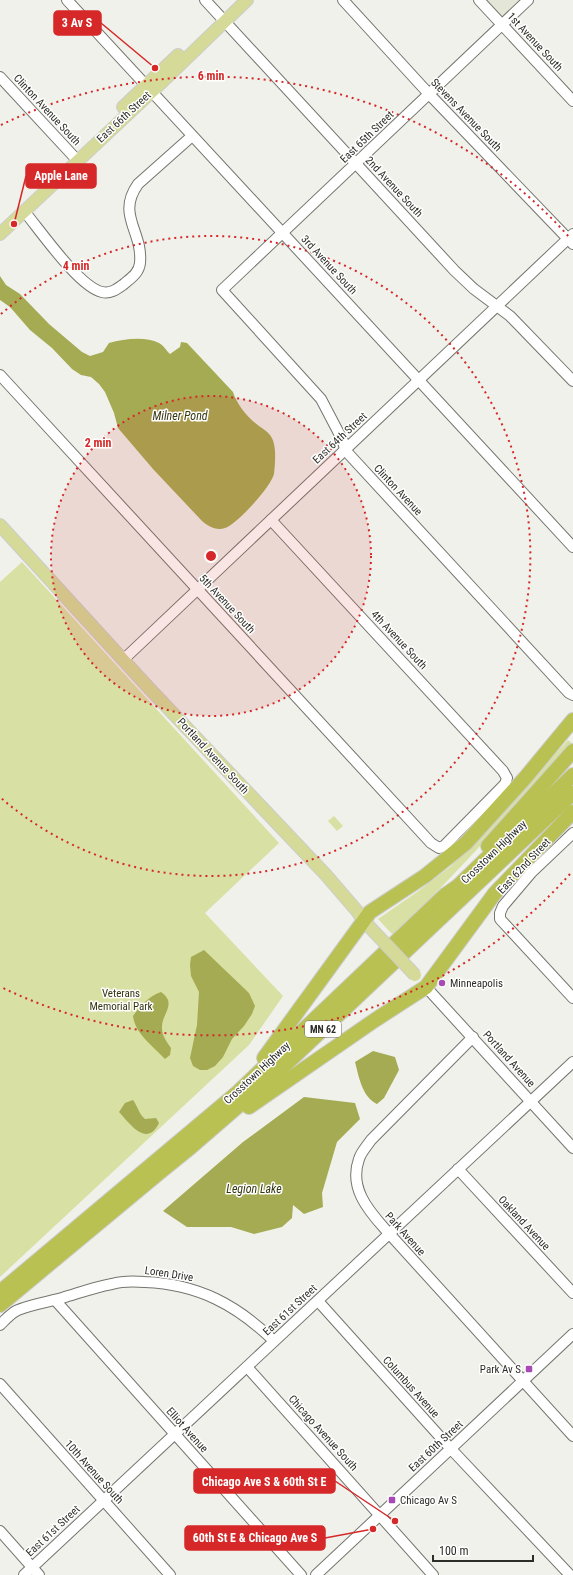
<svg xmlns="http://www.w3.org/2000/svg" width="573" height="1575" viewBox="0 0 573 1575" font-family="'Roboto Condensed',sans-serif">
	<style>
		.built { fill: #e4e6d7 }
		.green { fill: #d9e0a4 }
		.water { fill: #a4ab52 }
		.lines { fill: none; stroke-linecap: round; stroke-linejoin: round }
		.minor-casing { stroke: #74756f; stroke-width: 12 }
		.major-casing { stroke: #ccc; stroke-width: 14 }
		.highway-casing { stroke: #ccc; stroke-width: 16 }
		.minor { stroke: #fff; stroke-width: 10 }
		.major { stroke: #d5da98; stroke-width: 12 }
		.highway { stroke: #b9c153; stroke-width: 14 }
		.major-bridge-casing { stroke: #ccc; stroke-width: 14; stroke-linecap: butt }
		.major-bridge { stroke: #d5da98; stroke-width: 12 }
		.ring { fill: none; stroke: #d62828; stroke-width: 2; stroke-dasharray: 2 4 }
		.poi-dot { fill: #a84ab4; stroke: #fffffe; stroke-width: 1.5 }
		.labels { text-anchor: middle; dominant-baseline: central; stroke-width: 3; stroke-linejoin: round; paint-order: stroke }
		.shield { fill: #fffffe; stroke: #6b6b69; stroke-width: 1 }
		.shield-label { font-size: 10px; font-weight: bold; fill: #2c2c29 }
		.street-label { font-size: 11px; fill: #2c2c29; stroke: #fffffe }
		.poi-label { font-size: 11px; fill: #2c2c29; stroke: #fffffe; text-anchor: start }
		.park-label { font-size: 11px; fill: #333610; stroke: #fffffe }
		.water-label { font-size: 12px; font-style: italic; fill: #363812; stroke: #fffffe }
		.centre { fill: #d62828; stroke: #fffffe; stroke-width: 2 }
		.ring-label { font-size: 12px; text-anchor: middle; font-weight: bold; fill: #d62828; stroke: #fffffe; stroke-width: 3; stroke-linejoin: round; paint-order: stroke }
		.leader { fill: none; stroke: #d62828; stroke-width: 1.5 }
		.callout-dot { fill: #d62828; stroke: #fffffe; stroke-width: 1.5 }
		.callout { fill: #d62828; stroke: #d62828; stroke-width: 1.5 }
		.callout-label { font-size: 12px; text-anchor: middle; font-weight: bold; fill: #fff }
	</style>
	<rect width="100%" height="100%" fill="#f0f1eb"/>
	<path class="built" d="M483,0H525L502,21Z"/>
	<g class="green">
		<path d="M22,562L279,843L205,913L283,996L249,1045L0,1277V582Z"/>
		<path d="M568,740L572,743C514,808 457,875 393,935L378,919L417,892L451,866Z"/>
		<path d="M334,816L343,826L337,831L328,821Z"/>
	</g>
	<g class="water">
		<path d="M0,276L6,285L20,294L49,324L82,352L90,356L103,352L109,343C124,339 145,336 159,343C163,345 166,350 170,354L180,347L181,342L187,343L233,392C237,405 248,418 259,426C266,431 272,434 274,444C276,453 275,465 274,474C271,487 236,525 225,528C216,531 208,526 202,521L153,469L118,428L114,413L105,392L99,384L91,377L81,375L72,369L52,348L30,330L10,307L0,300Z"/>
		<path d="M204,950L249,993L255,1006L252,1014L244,1026L232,1039L223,1057L215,1066L207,1070H200L193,1066L190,1058L197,1025L199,992L191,976L190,965L191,957Z"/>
		<path d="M161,992C178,1004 161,1014 162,1028C162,1036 167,1042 171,1048L170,1055L165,1059C154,1047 135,1034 133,1016C140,1006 149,996 161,992Z"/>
		<path d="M373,1051L395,1057L399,1070L384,1098L377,1104C362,1097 359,1077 355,1062Z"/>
		<path d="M304,1097L355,1103L360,1119L337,1142L322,1193L323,1207L304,1214L293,1205L292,1218L282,1227L254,1234L231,1227H187L163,1211L243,1142Z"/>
		<path d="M133,1100C138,1107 139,1114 145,1119L156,1118L159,1123C147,1148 130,1124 119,1112L125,1103Z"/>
	</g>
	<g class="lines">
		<g class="minor-casing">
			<g id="minor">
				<path d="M67,0L573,547"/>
				<path d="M205,0L454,270L474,289L510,316L573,381"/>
				<path d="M343,0L429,94L573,244"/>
				<path d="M479,0L573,101"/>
				<path d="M528,0L222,290L321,399L343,441L345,450L569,693L573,695"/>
				<path d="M0,77L77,160"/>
				<path d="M24,211C40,230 79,287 102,292C111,294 117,289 124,284C131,278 139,273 140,263C143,231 116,215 138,184L192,136"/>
				<path d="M0,375L431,843L439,848L444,846L505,784L507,778L503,771L271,520"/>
				<path d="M123,660L573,234"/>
				<path d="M573,833L531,873L503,906L500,913V919L573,998"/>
				<path d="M426,987L573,1148"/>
				<path d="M473,1037L371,1140C367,1146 361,1152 359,1159C349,1187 367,1209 385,1229L573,1436"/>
				<path d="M458,1169L573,1293"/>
				<path d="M55,1300L301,1575"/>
				<path d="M318,1301L451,1449L570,1575"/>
				<path d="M0,1325C5,1320 12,1312 18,1310C32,1304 48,1302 62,1298C79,1293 95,1287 112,1284C122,1281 134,1281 145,1282C198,1284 237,1305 274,1341"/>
				<path d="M247,1367L433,1575"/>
				<path d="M0,1384L170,1575"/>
				<path d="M0,1531L39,1575"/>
				<path d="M24,1575L573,1062"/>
				<path d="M316,1575L573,1334"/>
			</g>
		</g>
		<g class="major-casing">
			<g id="major">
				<path d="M123,107L178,55"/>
				<path d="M0,234L161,83L247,0"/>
				<path d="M0,525L147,686L326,875L357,911L364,921L379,937"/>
			</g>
		</g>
		<g class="highway-casing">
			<g id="highway">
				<path d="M488,846L573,751"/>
				<path d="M264,1058L370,912L425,876L466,843L525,778L573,720"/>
				<path d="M249,1107L375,1020L426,987L495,893L573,812"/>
				<path d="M0,1292L238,1092L445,895L458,886L573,775"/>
				<path d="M0,1305L160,1172L191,1147L281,1069L573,793"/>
			</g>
		</g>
		<use href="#minor" class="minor"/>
		<use href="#major" class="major"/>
		<use href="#highway" class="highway"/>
		<g class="major-bridge-casing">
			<path id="major-bridge" d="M379,937L415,975"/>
		</g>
		<use href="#major-bridge" class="major-bridge"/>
	</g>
	<circle cx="211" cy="556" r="160" fill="#d62828" fill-opacity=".12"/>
	<g class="ring">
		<circle cx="211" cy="556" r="160"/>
		<path d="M1 314A320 320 0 1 1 1 798"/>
		<path d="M570 874A480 480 0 0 1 1 987M1 125A480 480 0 0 1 570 238"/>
	</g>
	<g class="poi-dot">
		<circle cx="442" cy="983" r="4"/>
		<rect x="525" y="1365" width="8" height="8" rx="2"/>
		<rect x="388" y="1496" width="8" height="8" rx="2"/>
	</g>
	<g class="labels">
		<rect class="shield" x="305" y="1021" width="36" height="16" rx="3"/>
		<g class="shield-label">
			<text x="323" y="1029">MN 62</text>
		</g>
		<g class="street-label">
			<text transform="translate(535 42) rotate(47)">1st Avenue South</text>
			<text transform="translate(47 110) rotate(47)">Clinton Avenue South</text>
			<text transform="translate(466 115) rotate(46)">Stevens Avenue South</text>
			<text transform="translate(124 117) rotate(-43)">East 66th Street</text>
			<text transform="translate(367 137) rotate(-44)">East 65th Street</text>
			<text transform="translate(394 187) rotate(47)">2nd Avenue South</text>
			<text transform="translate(329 265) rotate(47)">3rd Avenue South</text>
			<text transform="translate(340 438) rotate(-43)">East 64th Street</text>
			<text transform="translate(398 490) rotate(47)">Clinton Avenue</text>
			<text transform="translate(227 604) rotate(47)">5th Avenue South</text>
			<text transform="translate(399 640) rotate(47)">4th Avenue South</text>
			<text transform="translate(213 756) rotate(47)">Portland Avenue South</text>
			<text transform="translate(494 852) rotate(-44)">Crosstown Highway</text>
			<text transform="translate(524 866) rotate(-47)">East 62nd Street</text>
			<text transform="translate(509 1059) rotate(48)">Portland Avenue</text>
			<text transform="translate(257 1073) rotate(-43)">Crosstown Highway</text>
			<text transform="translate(524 1223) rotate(47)">Oakland Avenue</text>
			<text transform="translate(405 1234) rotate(48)">Park Avenue</text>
			<text transform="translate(169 1274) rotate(9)">Loren Drive</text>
			<text transform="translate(290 1310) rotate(-43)">East 61st Street</text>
			<text transform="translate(411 1387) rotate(48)">Columbus Avenue</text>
			<text transform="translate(187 1430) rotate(48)">Elliot Avenue</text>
			<text transform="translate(323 1433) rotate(48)">Chicago Avenue South</text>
			<text transform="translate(436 1446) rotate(-43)">East 60th Street</text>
			<text transform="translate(94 1472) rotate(48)">10th Avenue South</text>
			<text transform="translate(53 1531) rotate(-43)">East 61st Street</text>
		</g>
		<g class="poi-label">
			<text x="450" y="983">Minneapolis</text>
			<text x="521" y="1369" text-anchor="end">Park Av S</text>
			<text x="400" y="1500">Chicago Av S</text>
		</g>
		<g class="park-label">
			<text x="121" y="993">Veterans<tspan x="121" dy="13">Memorial Park</tspan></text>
		</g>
		<g class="water-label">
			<text x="180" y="416">Milner Pond</text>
			<text x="254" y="1189">Legion Lake</text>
		</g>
	</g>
	<circle cx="211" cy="556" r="6" class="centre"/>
	<g class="ring-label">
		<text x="211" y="80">6 min</text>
		<text x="76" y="270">4 min</text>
		<text x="98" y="447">2 min</text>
	</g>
	<path class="leader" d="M155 68L101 23M14 224L26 176M395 1521L335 1481M373 1529L325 1538"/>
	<g class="callout-dot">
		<circle cx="155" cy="68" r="4"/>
		<circle cx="14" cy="224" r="4"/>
		<circle cx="395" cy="1521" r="4"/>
		<circle cx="373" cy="1529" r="4"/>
	</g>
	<g class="callout">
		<rect x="54" y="11" width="47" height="24" rx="4"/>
		<rect x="26" y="164" width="70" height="24" rx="4"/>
		<rect x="194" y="1469" width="141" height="24" rx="4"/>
		<rect x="185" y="1526" width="140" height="24" rx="4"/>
	</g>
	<g class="callout-label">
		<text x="77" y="27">3 Av S</text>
		<text x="61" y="180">Apple Lane</text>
		<text x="264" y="1486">Chicago Ave S &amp; 60th St E</text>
		<text x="255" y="1542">60th St E &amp; Chicago Ave S</text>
	</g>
	<path d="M433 1555v6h100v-6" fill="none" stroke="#2c2c29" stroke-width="2"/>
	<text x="439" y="1555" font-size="12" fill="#2c2c29" stroke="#fffffe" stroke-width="3" paint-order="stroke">100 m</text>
</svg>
